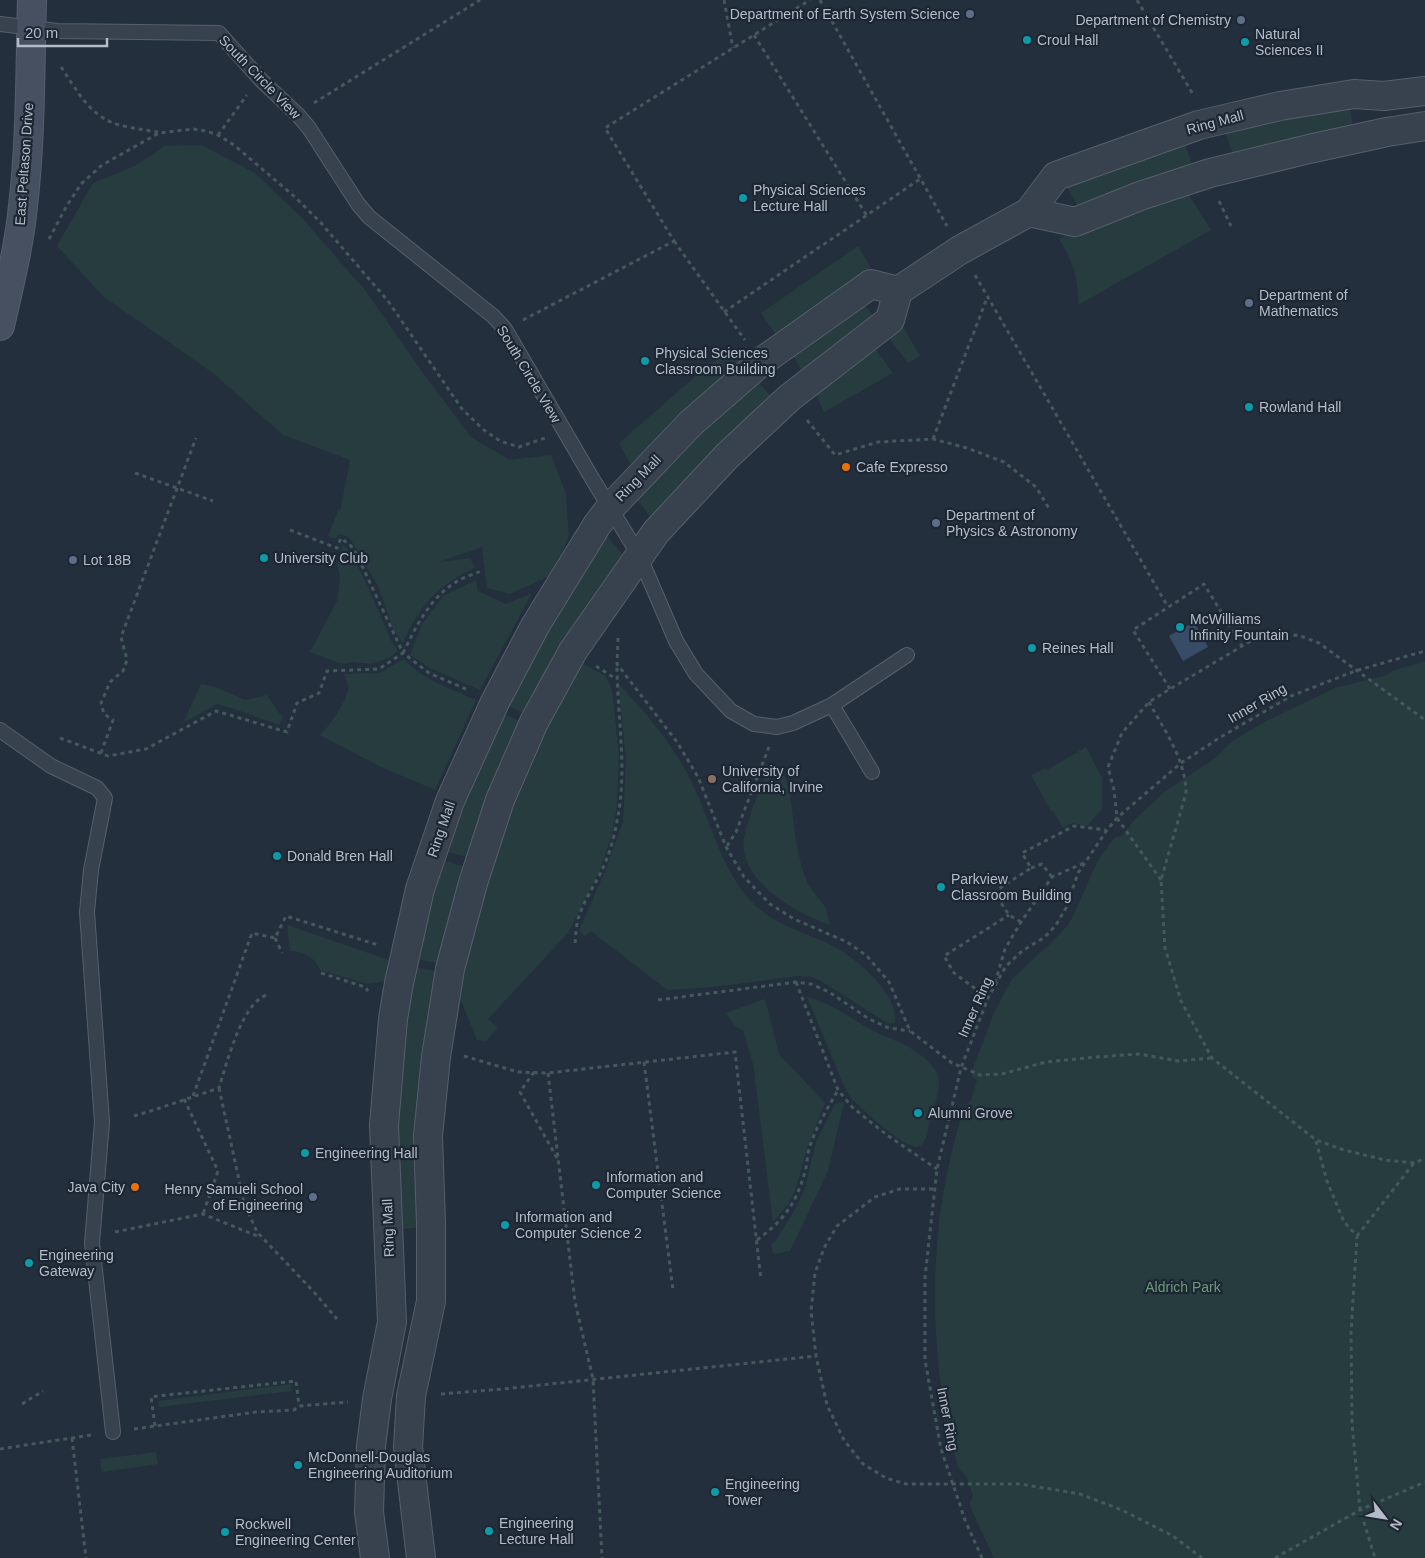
<svg xmlns="http://www.w3.org/2000/svg" width="1425" height="1558" viewBox="0 0 1425 1558" font-family="Helvetica,sans-serif">
	<style>
		.green { fill: #263c3f }
		.water { fill: #394c67 }
		.lines { fill: none; stroke-linecap: round; stroke-linejoin: round }
		.lane-casing { stroke: #565f6c; stroke-width: 16 }
		.street-casing { stroke: #565f6c; stroke-width: 30 }
		.secondary-casing { stroke: #565f6c; stroke-width: 30 }
		.path { stroke: #44595c; stroke-width: 3; stroke-dasharray: 4 4; stroke-linecap: butt }
		.lane { stroke: #38414e; stroke-width: 14 }
		.street { stroke: #38414e; stroke-width: 28 }
		.secondary { stroke: #465061; stroke-width: 28 }
		.service-dot { fill: #5c6f8a; stroke: #1d2633; stroke-width: 2 }
		.culture-dot { fill: #0f9aa8; stroke: #1d2633; stroke-width: 2 }
		.food-dot { fill: #e8710a; stroke: #1d2633; stroke-width: 2 }
		.education-dot { fill: #8d6e63; stroke: #1d2633; stroke-width: 2 }
		.labels { text-anchor: middle; dominant-baseline: central; stroke-width: 4.5; stroke-linejoin: round; paint-order: stroke }
		.poi-label { font-size: 14px; fill: #b4bcc9; stroke: #1d2633; text-anchor: start }
		.street-label { font-size: 14px; fill: #b4bcc9; stroke: #1d2633 }
		.park-label { font-size: 14px; fill: #6b9a76; stroke: #1d2633 }
	</style>
	<rect width="100%" height="100%" fill="#242f3e"/>
	<g class="green">
		<path d="M1350,103L1353,131L1233,155L1224,129Z"/>
		<path d="M1184,140L1192,166L1078,207L1065,183Z"/>
		<path d="M201,145L255,173L304,220L365,290L423,373L471,437L510,460L551,455L566,494L569,536L552,575L510,594L487,588L482,547L439,562L470,558L475,568C438,585 419,606 403,643L393,629L378,586L349,537L339,534L335,539L328,536L339,508L340,512L350,460L283,435L213,373L104,297L57,246L93,183L135,166L165,146Z"/>
		<path d="M1185,189L1211,230L1078,305C1079,280 1073,261 1059,239L1085,225Z"/>
		<path d="M858,246L871,268L777,336L761,313Z"/>
		<path d="M861,299L876,320L803,373L789,349Z"/>
		<path d="M901,323L920,356L908,363L886,334Z"/>
		<path d="M872,344L893,373L824,412L814,390Z"/>
		<path d="M728,348L742,363L634,471L619,443Z"/>
		<path d="M754,378L774,399L653,521L636,498Z"/>
		<path d="M607,536L626,559L528,715L504,704L579,576Z"/>
		<path d="M343,545C356,553 384,624 392,642L398,651L389,658L371,664L353,662L342,664L310,652L337,601L340,577L337,562Z"/>
		<path d="M476,580L478,591L506,604L532,593L480,690L430,668L410,655L422,624L443,596Z"/>
		<path d="M404,659C419,678 454,690 476,700L435,790L379,766L320,735C334,721 343,706 349,688L344,674L379,673Z"/>
		<path d="M1425,661V1558H994L972,1511L970,1502L973,1496C971,1490 969,1484 967,1478C964,1473 960,1472 958,1466C936,1392 931,1309 938,1232C942,1192 951,1152 962,1113L968,1103L971,1101L977,1080L972,1077V1071L994,1013L1012,979L1051,943L1068,925L1074,914L1097,862L1114,838L1122,836L1135,819L1163,793L1215,758L1233,741L1264,722L1335,688L1387,675L1392,671Z"/>
		<path d="M581,663L606,676L612,690L619,756L617,805L613,831L600,870L568,933L488,1019L498,1028L486,1041L477,1040L455,986L481,889L522,774Z"/>
		<path d="M618,683C646,713 674,745 692,783C712,824 722,874 756,906C778,927 808,933 833,946C856,958 899,994 895,1022L892,1024L887,1023L821,981L812,977L798,976L713,987L667,990L591,931L585,937L579,930L605,871L623,821L626,759Z"/>
		<path d="M201,684L216,687L245,700L267,695L279,713L283,716L279,725C258,718 238,709 217,704L183,723Z"/>
		<path d="M500,712L523,723L470,858L444,851Z"/>
		<path d="M1086,747L1102,778V809L1087,826L1072,823L1063,828L1053,811H1051L1031,775L1044,769L1047,770Z"/>
		<path d="M770,766L785,777L789,787L796,841L802,869L809,886L826,908L830,925C797,914 737,880 744,838C748,815 761,788 770,766Z"/>
		<path d="M441,859L467,868L443,964L416,959Z"/>
		<path d="M287,925L389,960L385,981L368,984L320,970C315,957 303,951 290,951Z"/>
		<path d="M414,967L441,972L424,1227L395,1230L396,1096Z"/>
		<path d="M807,997C834,1003 853,1021 878,1033C890,1039 904,1043 915,1051C924,1057 935,1066 938,1076C942,1088 932,1112 929,1125C927,1132 926,1145 917,1147C905,1149 857,1106 849,1095C842,1083 837,1069 832,1057C824,1037 815,1017 807,997Z"/>
		<path d="M765,999L779,1054L825,1103L808,1145L797,1185L790,1202L773,1222L753,1064L743,1030L736,1027L726,1013Z"/>
		<path d="M844,1102L828,1171L790,1251L773,1254L771,1244L775,1242L797,1206L805,1188L816,1142L835,1104Z"/>
		<path d="M291,1384L292,1391L159,1407L158,1401Z"/>
		<path d="M156,1452L158,1464L102,1472L100,1459Z"/>
	</g>
	<path class="water" d="M1194,622L1208,647L1183,661L1169,636Z"/>
	<g class="lines">
		<g class="lane-casing">
			<g id="lane">
				<path d="M0,24L57,31L219,33L261,80L298,115L309,128L358,204L369,217L493,316L505,329L593,480L639,555L676,641L696,674L731,711L754,724L777,727L793,723L832,705L907,655"/>
				<path d="M832,705L872,772"/>
				<path d="M0,730L51,766L97,788L105,798L91,870L87,912L102,1122L92,1243L113,1432"/>
			</g>
		</g>
		<g class="street-casing">
			<g id="street">
				<path d="M1029,212L1075,222L1140,196L1210,173L1309,149L1387,132L1425,126"/>
				<path d="M375,1558L369,1512L371,1446L377,1399L392,1322L384,1125L393,1019L399,983L420,889L450,801L495,702L535,626L597,525L610,508L691,423L761,362L871,284L898,291"/>
				<path d="M421,1558L408,1447L411,1396L431,1301V1223L428,1136L436,1057L450,969L473,883L500,800L534,722L573,651L656,532L727,456L789,398L890,320L898,291L960,250L1029,212L1056,176L1199,125L1280,106L1354,94L1384,96L1425,91"/>
			</g>
		</g>
		<g class="secondary-casing">
			<path id="secondary" d="M0,326C9,286 19,247 23,206C31,138 30,69 32,0"/>
		</g>
		<g class="path">
			<path d="M724,0L733,48"/>
			<path d="M820,0L947,226"/>
			<path d="M1137,0L1194,96"/>
			<path d="M754,35L867,216"/>
			<path d="M61,67C76,89 90,116 116,124C130,128 144,130 158,132"/>
			<path d="M314,103L480,0"/>
			<path d="M218,135L247,95"/>
			<path d="M1219,201L1231,226"/>
			<path d="M49,239L66,207L81,184L102,165L159,133L193,129L206,131L218,135L234,145L295,197L321,223L388,301L462,409L484,430L500,441L519,447L545,438"/>
			<path d="M674,241L745,340"/>
			<path d="M975,275L1168,607"/>
			<path d="M724,312L920,179"/>
			<path d="M523,320L674,241L605,128L810,0"/>
			<path d="M807,420L835,455L878,442L933,439L967,448L1004,462L1036,487L1050,510"/>
			<path d="M933,439L987,298"/>
			<path d="M135,473L213,501"/>
			<path d="M290,530L337,548L341,538L351,546L357,555L403,653"/>
			<path d="M618,638L617,664L677,742L698,777L726,847L744,877L770,904L794,919L847,942L867,956L889,982L910,1031L952,1063L980,1075L1002,1074L1046,1062L1096,1057L1139,1054L1178,1061L1212,1058"/>
			<path d="M403,653C417,625 429,599 456,582C463,577 473,575 481,571"/>
			<path d="M596,666L616,679"/>
			<path d="M1170,689L1133,630L1204,584L1242,646"/>
			<path d="M1149,702C1164,730 1186,760 1186,793L1161,880L1165,948L1181,1001L1212,1058L1316,1140L1344,1150L1385,1160L1415,1163L1425,1158"/>
			<path d="M60,738L108,756L146,749L216,711L287,732L297,703L319,693L327,671L379,669L403,653L429,673L468,690"/>
			<path d="M101,753L113,720L104,714L101,703L110,682L123,671L127,660L121,637L196,438"/>
			<path d="M727,846L736,832L769,747"/>
			<path d="M1031,868L1042,864L1052,877"/>
			<path d="M1161,880L1117,818L1114,790L1108,767L1122,733L1149,702L1170,689L1254,639L1298,635L1319,643L1425,720"/>
			<path d="M1021,922L1009,915L994,892L1031,868L1022,853L1074,826L1106,830"/>
			<path d="M275,938L282,953"/>
			<path d="M575,943C576,934 576,924 579,916C584,901 594,886 601,872C609,856 614,838 617,821C628,770 617,716 617,665"/>
			<path d="M321,973L365,987L368,991"/>
			<path d="M796,982L838,1090L852,1107L887,1135L937,1169"/>
			<path d="M995,983L1005,949L1021,922L1052,877L1084,863"/>
			<path d="M988,998L954,973L944,956L1009,915"/>
			<path d="M658,1000L796,982L811,984L829,992L869,1019L889,1028L910,1031"/>
			<path d="M464,1056L518,1072L548,1073L735,1052L761,1280"/>
			<path d="M644,1062L673,1290"/>
			<path d="M534,1072L520,1092L557,1158"/>
			<path d="M548,1073L575,1302L593,1379L602,1558"/>
			<path d="M219,1088L244,1203L257,1232L313,1291L337,1319"/>
			<path d="M193,1096L252,933L275,938L286,916L378,945"/>
			<path d="M184,1099L218,1171L203,1214"/>
			<path d="M134,1116L154,1110L219,1088C226,1064 239,1018 256,1002C260,998 265,996 269,993"/>
			<path d="M1316,1141L1327,1181L1344,1222L1357,1236L1351,1332L1352,1423L1360,1510L1375,1558"/>
			<path d="M933,1189H900L875,1197L837,1226L824,1248L815,1273L811,1311L816,1356L827,1405L844,1440L863,1464L886,1478L906,1484H1020L1080,1494L1122,1510L1173,1536L1202,1558"/>
			<path d="M115,1232L203,1214L260,1237"/>
			<path d="M1357,1236L1414,1163"/>
			<path d="M757,1240C783,1221 796,1204 805,1172C807,1165 807,1157 809,1149C815,1129 827,1109 838,1090"/>
			<path d="M441,1394L503,1389L816,1356"/>
			<path d="M22,1404L43,1391"/>
			<path d="M155,1426L151,1397L158,1396L296,1381L299,1406"/>
			<path d="M134,1429L256,1412L294,1410L299,1406L348,1402"/>
			<path d="M72,1438L86,1558"/>
			<path d="M0,1449L91,1435"/>
			<path d="M982,1558L965,1520L941,1449L925,1360V1277L937,1169L961,1068L988,998L1006,966L1022,951L1045,937L1056,925L1066,908L1078,873L1107,830L1117,818L1181,763L1219,738L1291,696L1355,671L1425,651"/>
			<path d="M1275,1558L1360,1510L1425,1482"/>
		</g>
		<use href="#lane" class="lane"/>
		<use href="#street" class="street"/>
		<use href="#secondary" class="secondary"/>
	</g>
	<g class="service-dot">
		<circle cx="970" cy="14" r="5"/>
		<circle cx="1241" cy="20" r="5"/>
		<circle cx="1249" cy="303" r="5"/>
		<circle cx="936" cy="523" r="5"/>
		<circle cx="73" cy="560" r="5"/>
		<circle cx="313" cy="1197" r="5"/>
	</g>
	<g class="culture-dot">
		<circle cx="1027" cy="40" r="5"/>
		<circle cx="1245" cy="42" r="5"/>
		<circle cx="743" cy="198" r="5"/>
		<circle cx="645" cy="361" r="5"/>
		<circle cx="1249" cy="407" r="5"/>
		<circle cx="264" cy="558" r="5"/>
		<circle cx="1180" cy="627" r="5"/>
		<circle cx="1032" cy="648" r="5"/>
		<circle cx="277" cy="856" r="5"/>
		<circle cx="941" cy="887" r="5"/>
		<circle cx="918" cy="1113" r="5"/>
		<circle cx="305" cy="1153" r="5"/>
		<circle cx="596" cy="1185" r="5"/>
		<circle cx="505" cy="1225" r="5"/>
		<circle cx="29" cy="1263" r="5"/>
		<circle cx="298" cy="1465" r="5"/>
		<circle cx="715" cy="1492" r="5"/>
		<circle cx="489" cy="1531" r="5"/>
		<circle cx="225" cy="1532" r="5"/>
	</g>
	<g class="food-dot">
		<circle cx="846" cy="467" r="5"/>
		<circle cx="135" cy="1187" r="5"/>
	</g>
	<circle class="education-dot" cx="712" cy="779" r="5"/>
	<g class="labels">
		<g class="poi-label">
			<text x="960" y="14" text-anchor="end">Department of Earth System Science</text>
			<text x="1231" y="20" text-anchor="end">Department of Chemistry</text>
			<text x="1255" y="34">Natural<tspan x="1255" dy="16">Sciences II</tspan></text>
			<text x="1037" y="40">Croul Hall</text>
			<text x="753" y="190">Physical Sciences<tspan x="753" dy="16">Lecture Hall</tspan></text>
			<text x="1259" y="295">Department of<tspan x="1259" dy="16">Mathematics</tspan></text>
			<text x="655" y="353">Physical Sciences<tspan x="655" dy="16">Classroom Building</tspan></text>
			<text x="1259" y="407">Rowland Hall</text>
			<text x="856" y="467">Cafe Expresso</text>
			<text x="946" y="515">Department of<tspan x="946" dy="16">Physics &amp; Astronomy</tspan></text>
			<text x="274" y="558">University Club</text>
			<text x="83" y="560">Lot 18B</text>
			<text x="1190" y="619">McWilliams<tspan x="1190" dy="16">Infinity Fountain</tspan></text>
			<text x="1042" y="648">Reines Hall</text>
			<text x="722" y="771">University of<tspan x="722" dy="16">California, Irvine</tspan></text>
			<text x="287" y="856">Donald Bren Hall</text>
			<text x="951" y="879">Parkview<tspan x="951" dy="16">Classroom Building</tspan></text>
			<text x="928" y="1113">Alumni Grove</text>
			<text x="315" y="1153">Engineering Hall</text>
			<text x="606" y="1177">Information and<tspan x="606" dy="16">Computer Science</tspan></text>
			<text x="125" y="1187" text-anchor="end">Java City</text>
			<text x="303" y="1189" text-anchor="end">Henry Samueli School<tspan x="303" dy="16">of Engineering</tspan></text>
			<text x="515" y="1217">Information and<tspan x="515" dy="16">Computer Science 2</tspan></text>
			<text x="39" y="1255">Engineering<tspan x="39" dy="16">Gateway</tspan></text>
			<text x="308" y="1457">McDonnell-Douglas<tspan x="308" dy="16">Engineering Auditorium</tspan></text>
			<text x="725" y="1484">Engineering<tspan x="725" dy="16">Tower</tspan></text>
			<text x="499" y="1523">Engineering<tspan x="499" dy="16">Lecture Hall</tspan></text>
			<text x="235" y="1524">Rockwell<tspan x="235" dy="16">Engineering Center</tspan></text>
		</g>
		<g class="street-label">
			<text transform="translate(260 77) rotate(46)">South Circle View</text>
			<text transform="translate(1215 122) rotate(-15)">Ring Mall</text>
			<text transform="translate(24 164) rotate(-86)">East Peltason Drive</text>
			<text transform="translate(529 374) rotate(59)">South Circle View</text>
			<text transform="translate(638 478) rotate(-46)">Ring Mall</text>
			<text transform="translate(1257 703) rotate(-30)">Inner Ring</text>
			<text transform="translate(441 829) rotate(-71)">Ring Mall</text>
			<text transform="translate(975 1007) rotate(-66)">Inner Ring</text>
			<text transform="translate(388 1228) rotate(-92)">Ring Mall</text>
			<text transform="translate(948 1419) rotate(79)">Inner Ring</text>
		</g>
		<g class="park-label">
			<text x="1183" y="1287">Aldrich Park</text>
		</g>
	</g>
	<g transform="translate(1385 1518) rotate(121)" stroke="#1d2633" stroke-width="4" paint-order="stroke">
	<path d="M0-4L9 19L0 12L-9 19Z" fill="#b4bcc9"/>
	<text y="-8" font-size="14" font-weight="bold" text-anchor="middle" fill="#b4bcc9">N</text>
	</g>
	<path d="M18 38v8h89v-8" fill="none" stroke="#b4bcc9" stroke-width="2.5"/>
	<text x="25" y="38" font-size="15" fill="#b4bcc9" stroke="#1d2633" stroke-width="4" paint-order="stroke">20 m</text>
</svg>
